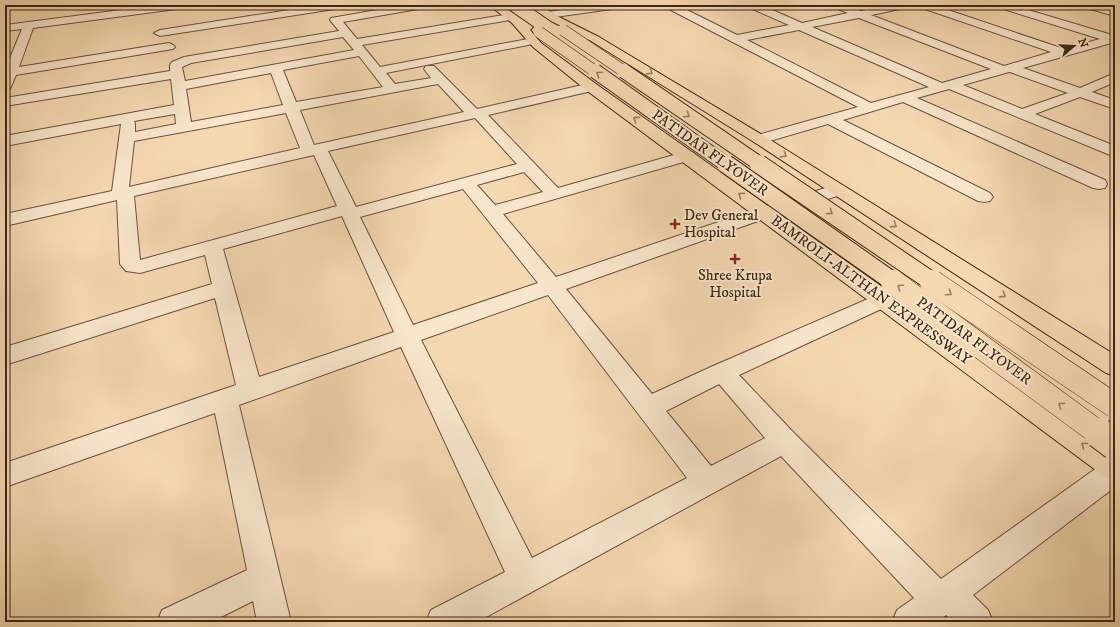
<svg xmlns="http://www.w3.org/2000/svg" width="1120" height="627" viewBox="0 0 1120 627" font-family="'IM FELL DW Pica',serif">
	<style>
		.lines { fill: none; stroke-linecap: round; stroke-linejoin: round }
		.minor-casing { stroke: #6c523b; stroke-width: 2 }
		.major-casing { stroke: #3e2614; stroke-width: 2 }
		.minor { fill: #f8e6cc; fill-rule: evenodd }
		.major { fill: #f4d8b0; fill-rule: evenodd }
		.major-bridge-far4-casing { stroke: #3e2614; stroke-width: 12; stroke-linecap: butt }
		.major-bridge-far3-casing { stroke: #3e2614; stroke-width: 16; stroke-linecap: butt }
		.major-bridge-far2-casing { stroke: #3e2614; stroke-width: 20; stroke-linecap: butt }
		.major-bridge-far1-casing { stroke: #3e2614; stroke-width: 25; stroke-linecap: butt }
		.major-bridge-casing { stroke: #3e2614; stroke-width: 32; stroke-linecap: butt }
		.major-bridge-far4 { stroke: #f4d8b0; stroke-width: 11 }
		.major-bridge-far3 { stroke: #f4d8b0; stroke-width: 14 }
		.major-bridge-far2 { stroke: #f4d8b0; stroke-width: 18 }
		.major-bridge-far1 { stroke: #f4d8b0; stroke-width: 24 }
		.major-bridge { stroke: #f4d8b0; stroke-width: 30 }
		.oneway { stroke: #997f62 }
		.poi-dot { fill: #8f2418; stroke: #f8e6cc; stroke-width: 1.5 }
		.labels { text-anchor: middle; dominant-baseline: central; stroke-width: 4; stroke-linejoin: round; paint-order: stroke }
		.street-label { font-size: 15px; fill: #3e2614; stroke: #f8e6cc }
		.poi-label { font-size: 15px; fill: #3e2614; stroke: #f8e6cc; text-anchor: start }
	</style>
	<rect width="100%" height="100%" fill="#f4d8b0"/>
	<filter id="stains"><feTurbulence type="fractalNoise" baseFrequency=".005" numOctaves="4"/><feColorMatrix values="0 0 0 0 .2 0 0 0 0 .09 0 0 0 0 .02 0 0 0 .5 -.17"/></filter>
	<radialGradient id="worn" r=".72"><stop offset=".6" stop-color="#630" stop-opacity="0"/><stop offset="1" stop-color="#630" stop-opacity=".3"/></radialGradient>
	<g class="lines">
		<g class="minor-casing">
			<g id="minor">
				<path d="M160,5H189L184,8L33,28L19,67L169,43L173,45L175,47L173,49L16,75L10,89L5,90V70L22,29L5,31V25Z"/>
				<path d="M321,5H346L341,8L160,36L154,33L160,30Z"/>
				<path d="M406,5H429L424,8L343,22L357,39L510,14L515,17L510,20L362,45L380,67L533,38L537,39L539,41L537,43L533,44L386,73L395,84L431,78L424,69L426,66H434L477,109L591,83L596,84L598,87L596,90L488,115L558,188L688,151L694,153L696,156L694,159L503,214L556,277L760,208L832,186L838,185L844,186L847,190L844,194L772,216L566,289L652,394L713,366L884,292L892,294L895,299L892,304L739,375L794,433L941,579L1105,462L1115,459V487L973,595L988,610L993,622H953L946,615L937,622H892L897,610L914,598L781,456L477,622H426L431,610L505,572L401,347L239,405L291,622H257L253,601L211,622H157L162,610L247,570L215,413L5,487V463L236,385L215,298L5,365V347L212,284L205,255L140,273L126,271L120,264L117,200L5,226V214L112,191L121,124L5,146V136L174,105L171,79L5,106V98L170,71V65L172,62L184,57L339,31L330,20L331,18ZM343,37L354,50L185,81L182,67L191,63ZM359,56L383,87L296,102L283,70ZM271,73L283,105L191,122L186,89ZM438,84L464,112L314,145L300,110ZM286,113L300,148L129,187L134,141ZM175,114L176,124L135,132V124L134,121ZM475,118L517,164L356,207L328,151ZM314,155L337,206L140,260L134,196ZM524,172L543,192L495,205L477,185ZM463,189L538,283L413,325L360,217ZM342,216L394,332L259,377L223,249ZM548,295L687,478L532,558L421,340ZM719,384L765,438L711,466L666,411Z"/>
				<path d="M597,5H624L619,8L548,18L543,15L548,12Z"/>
				<path d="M664,5H677L737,35L789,25L748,7L747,5H761L802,23L848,13L832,7L831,5H845L861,11L891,5H911L910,7L871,15L1004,66L1051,52L919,7L918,5H933L1064,49L1100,39L997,7L996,5H1012L1112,35H1115V42L1023,68L1080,88L1115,73V82L1092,92L1115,100V109L1080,97L1035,114L1115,146V157L949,89L917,98L1105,180L1107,184L1105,188L1099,189L1093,188L903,102L843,120L990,193L993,197L990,201L984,202L978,201L828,124L759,144L754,142L751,139L754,136L858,107L665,7ZM859,18L991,69L942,83L812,27ZM799,30L929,87L871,103L747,40ZM1009,72H1010L1068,93L1022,109L963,85Z"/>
				<path d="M1082,5H1098L1115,10V16L1083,7Z"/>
			</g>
		</g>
		<g class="major-casing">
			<g id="major">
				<path d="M489,5H501L533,27L530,30L541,43L596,84L1115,452V480L1105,477L586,90L533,47L512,23Z"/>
				<path d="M528,5H540L559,17L599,37L764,136L1115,355V376L1106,373L754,142L591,41L551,21Z"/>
			</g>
		</g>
		<use href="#minor" class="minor"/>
		<use href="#major" class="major"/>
		<g class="major-bridge-far4-casing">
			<g id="major-bridge-far4">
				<path d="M563,30L625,72"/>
				<path d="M539,32L596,72"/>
			</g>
		</g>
		<g class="major-bridge-far3-casing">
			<g id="major-bridge-far3">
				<path d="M595,71L727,165"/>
				<path d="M624,71L761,165"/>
			</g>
		</g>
		<g class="major-bridge-far2-casing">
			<g id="major-bridge-far2">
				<path d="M726,164L895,283"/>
				<path d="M759,164L934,283"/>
			</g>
		</g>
		<g class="major-bridge-far1-casing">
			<g id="major-bridge-far1">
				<path d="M893,282L1100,434"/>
				<path d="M932,282L1115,406"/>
			</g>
		</g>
		<g class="major-bridge-casing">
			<path id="major-bridge" d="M1099,433L1115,445"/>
		</g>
		<use href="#major-bridge-far4" class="major-bridge-far4"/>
		<use href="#major-bridge-far3" class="major-bridge-far3"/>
		<use href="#major-bridge-far2" class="major-bridge-far2"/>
		<use href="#major-bridge-far1" class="major-bridge-far1"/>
		<use href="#major-bridge" class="major-bridge"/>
	</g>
	<defs><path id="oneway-chevron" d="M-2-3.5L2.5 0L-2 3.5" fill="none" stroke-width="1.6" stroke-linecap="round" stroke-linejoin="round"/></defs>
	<g class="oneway">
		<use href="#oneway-chevron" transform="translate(650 72) rotate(32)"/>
		<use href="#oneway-chevron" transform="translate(599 74) rotate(-145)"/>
		<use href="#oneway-chevron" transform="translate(687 115) rotate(34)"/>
		<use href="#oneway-chevron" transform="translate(636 119) rotate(-144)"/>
		<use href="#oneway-chevron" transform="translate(784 155) rotate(32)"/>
		<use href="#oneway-chevron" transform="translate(741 195) rotate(-144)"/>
		<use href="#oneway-chevron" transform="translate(830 212) rotate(34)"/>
		<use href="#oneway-chevron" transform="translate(894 225) rotate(33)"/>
		<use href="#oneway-chevron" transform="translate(900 287) rotate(-145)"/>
		<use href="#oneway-chevron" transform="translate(949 293) rotate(34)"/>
		<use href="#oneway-chevron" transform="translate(1003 295) rotate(33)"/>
		<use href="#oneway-chevron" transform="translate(1061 405) rotate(-143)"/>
		<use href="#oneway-chevron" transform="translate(1084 445) rotate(-144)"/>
	</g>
	<g class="poi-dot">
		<path d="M673 218h4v4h4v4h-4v4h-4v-4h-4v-4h4z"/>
		<path d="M733 253h4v4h4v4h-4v4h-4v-4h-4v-4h4z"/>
	</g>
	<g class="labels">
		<g class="street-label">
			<text transform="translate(710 153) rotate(35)">PATIDAR FLYOVER</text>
			<text transform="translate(871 290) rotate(36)">BAMROLI-ALTHAN EXPRESSWAY</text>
			<text transform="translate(974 341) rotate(36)">PATIDAR FLYOVER</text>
		</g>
		<g class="poi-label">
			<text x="684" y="215">Dev General<tspan x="684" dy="17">Hospital</tspan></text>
			<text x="735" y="275" text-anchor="middle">Shree Krupa<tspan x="735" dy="17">Hospital</tspan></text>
		</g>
	</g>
	<rect width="1120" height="627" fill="none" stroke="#f4d8b0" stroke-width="20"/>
	<rect x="6" y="6" width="1108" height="615" fill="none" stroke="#3e2614" stroke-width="2"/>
	<rect x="10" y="10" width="1100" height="607" fill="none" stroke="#3e2614"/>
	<g transform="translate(1074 46) rotate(71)" stroke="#f8e6cc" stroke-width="3" paint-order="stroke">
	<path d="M0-3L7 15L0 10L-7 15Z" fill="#3e2614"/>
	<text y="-6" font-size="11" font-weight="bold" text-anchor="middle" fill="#3e2614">N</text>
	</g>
	<rect width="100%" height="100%" filter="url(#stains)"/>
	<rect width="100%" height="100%" fill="url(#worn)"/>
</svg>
